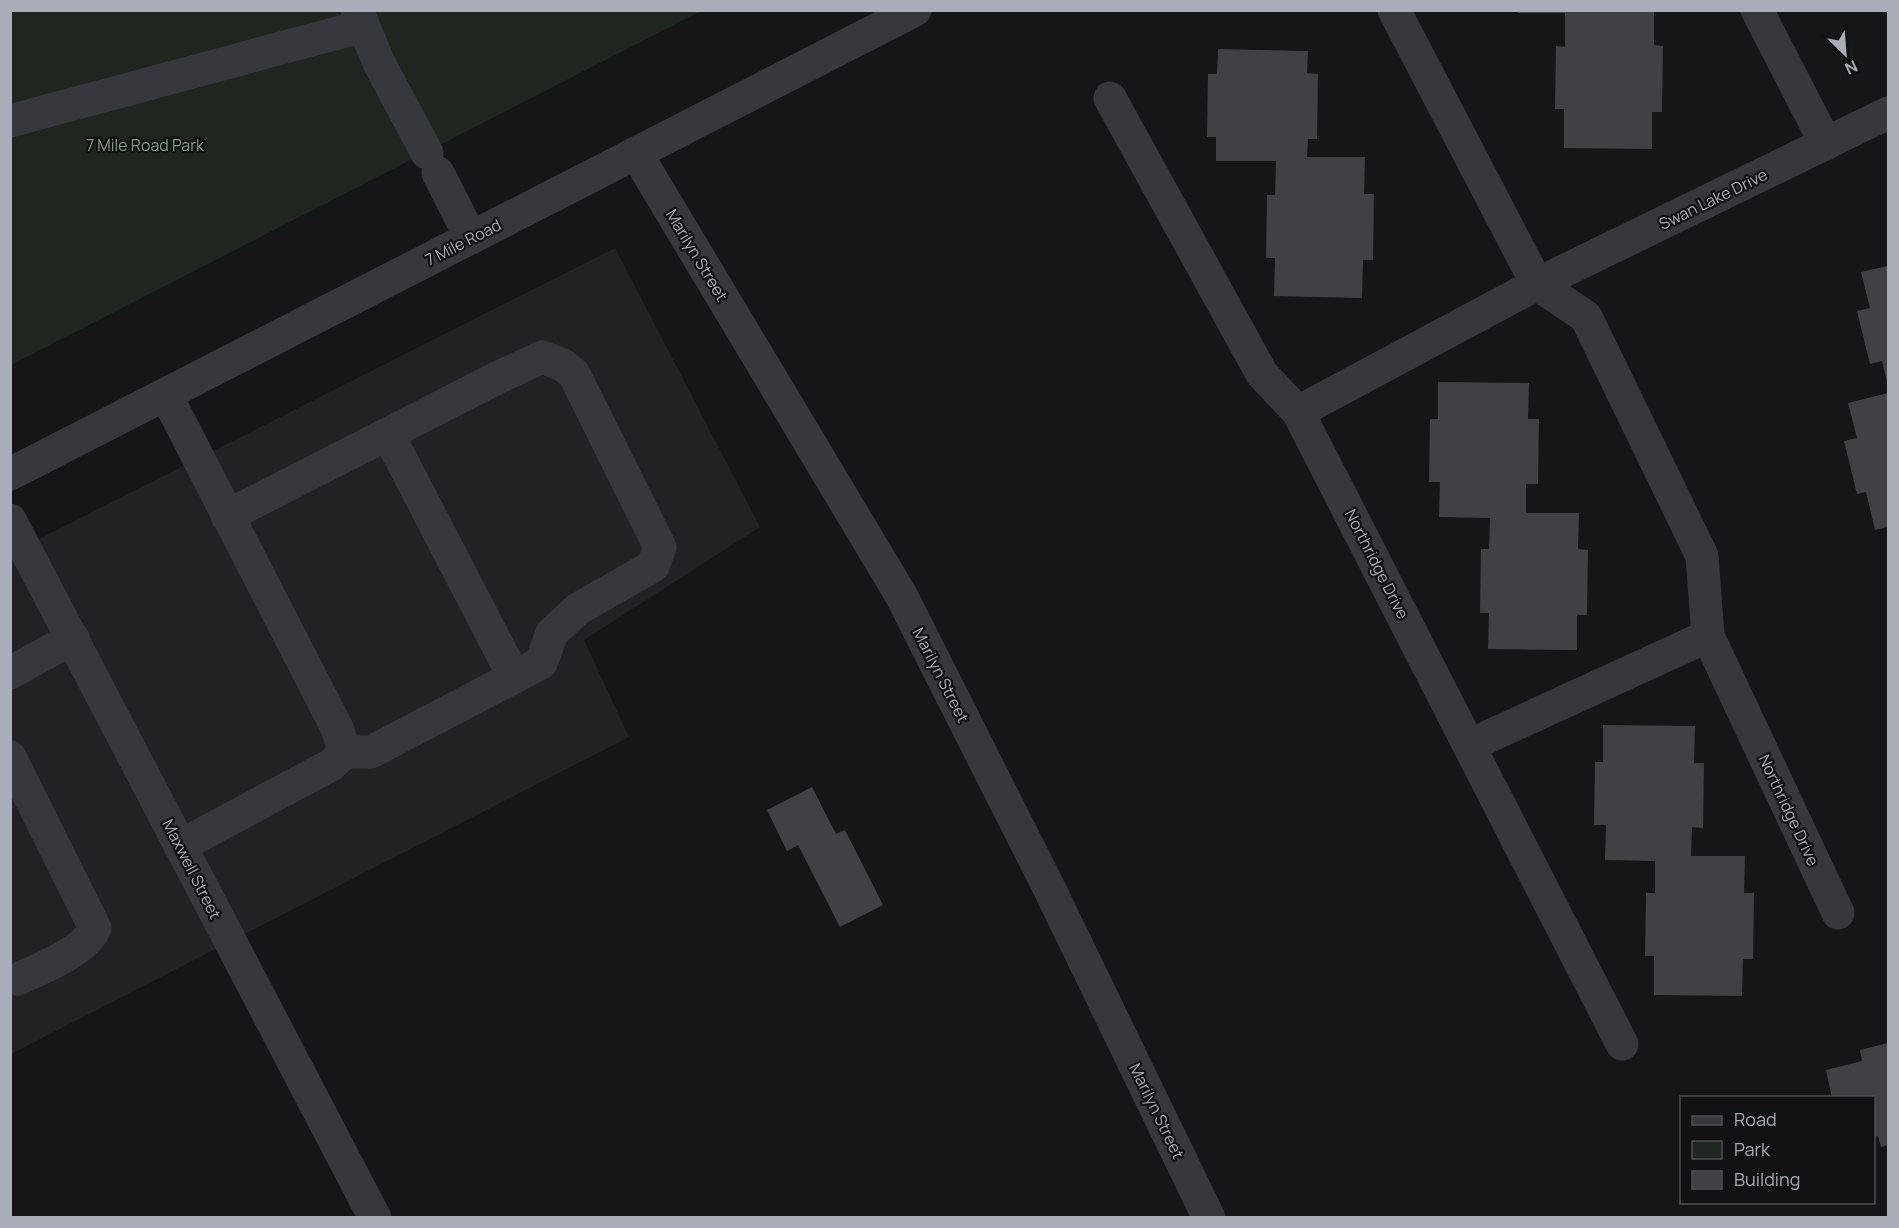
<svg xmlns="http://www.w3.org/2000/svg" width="1899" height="1228" viewBox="0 0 1899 1228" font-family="Manrope,sans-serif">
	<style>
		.built { fill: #222225 }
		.green { fill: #1e261f }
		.building { fill: #404145 }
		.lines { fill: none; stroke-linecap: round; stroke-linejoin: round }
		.minor { stroke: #37383d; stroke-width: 33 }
		.labels { text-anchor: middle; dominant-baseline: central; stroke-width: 4.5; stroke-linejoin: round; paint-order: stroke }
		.park-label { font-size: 16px; fill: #7fa381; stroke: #111113 }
		.street-label { font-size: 16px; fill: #a8adb8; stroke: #111113 }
	</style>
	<rect width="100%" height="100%" fill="#161618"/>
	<path class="built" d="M615,248L760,527L584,640L629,737L11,1054V553Z"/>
	<path class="green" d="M11,11H701L11,365Z"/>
	<g class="building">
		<path d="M1518,10H1654V45L1663,46L1662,112H1652V149L1564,148V109H1555L1556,46L1565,47V13H1518Z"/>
		<path d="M1218,49L1308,51L1307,73L1318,74L1317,139H1308L1307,157H1365L1364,194H1374L1373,260H1363L1362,298L1274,296L1275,258H1266L1267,195H1275L1276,161H1216V137H1207L1208,74H1217Z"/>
		<path d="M1888,266V386L1882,361L1870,364L1857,311L1870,308L1861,272Z"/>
		<path d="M1438,382L1529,383L1528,419H1539L1538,484H1526V513H1579L1578,549L1588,550L1587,615H1577V650L1488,649L1489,613H1480L1481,549H1489L1490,518L1439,517L1440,482H1429L1430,419H1438Z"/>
		<path d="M1888,393V527L1875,530L1866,492L1857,494L1844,441L1857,438L1848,403Z"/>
		<path d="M1603,725L1695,726L1694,763H1704L1703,828L1692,827L1691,856H1745L1744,893H1754L1753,959H1743L1742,996L1654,995V956H1645L1646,893H1655V861L1605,860L1606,825H1594L1595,762H1603Z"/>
		<path d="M812,787L836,834L845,830L883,905L840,927L798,845L787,851L767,810Z"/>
		<path d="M1888,1043V1145L1881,1147L1878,1136L1874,1137V1098H1832L1826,1070L1862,1061L1860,1050Z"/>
	</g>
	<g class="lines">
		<g class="minor">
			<path d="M357,10L379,63L427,153"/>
			<path d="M1394,10L1537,284L1586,317L1702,556L1708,636L1838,913"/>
			<path d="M1757,10L1826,144"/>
			<path d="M1110,98L1262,374L1298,412L1622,1044"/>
			<path d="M10,121L363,26"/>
			<path d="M636,153L901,595L1050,890L1209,1218"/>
			<path d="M438,173L471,238"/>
			<path d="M166,395L337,728L345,752L331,765L180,846"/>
			<path d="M1298,412L1537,284L1888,113"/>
			<path d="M388,434L514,677"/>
			<path d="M10,474L915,10"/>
			<path d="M227,516L497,378L542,357L563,365L574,374L660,547L653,566L578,609L552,633L541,663L371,752H345"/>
			<path d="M10,520L375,1218"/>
			<path d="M10,673L73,638"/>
			<path d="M1470,745L1708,636"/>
			<path d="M10,757L95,928C85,952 41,968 18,979"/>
		</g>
	</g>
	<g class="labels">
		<g class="park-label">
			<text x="145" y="145">7 Mile Road Park</text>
		</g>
		<g class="street-label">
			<text transform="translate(1713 199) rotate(-26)">Swan Lake Drive</text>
			<text transform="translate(463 242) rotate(-27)">7 Mile Road</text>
			<text transform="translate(697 255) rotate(59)">Marilyn Street</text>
			<text transform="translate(1377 564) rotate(63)">Northridge Drive</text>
			<text transform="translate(941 675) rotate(63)">Marilyn Street</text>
			<text transform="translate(1789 810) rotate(65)">Northridge Drive</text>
			<text transform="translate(192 869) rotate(63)">Maxwell Street</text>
			<text transform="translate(1157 1111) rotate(64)">Marilyn Street</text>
		</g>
	</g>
	<rect width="1899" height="1228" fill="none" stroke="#a8adb8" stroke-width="24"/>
	<rect x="1680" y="1096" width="195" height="108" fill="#111113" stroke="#4d4f55" stroke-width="1.5"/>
	<rect x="1692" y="1116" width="30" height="9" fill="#37383d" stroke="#4d4f55" stroke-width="1.5"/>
	<text x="1734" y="1126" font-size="18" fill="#a8adb8">Road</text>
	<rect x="1692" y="1141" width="30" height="18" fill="#1e261f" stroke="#4d4f55" stroke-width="1.5"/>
	<text x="1734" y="1156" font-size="18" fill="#a8adb8">Park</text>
	<rect x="1692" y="1171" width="30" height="18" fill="#404145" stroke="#4d4f55" stroke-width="1.5"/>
	<text x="1734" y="1186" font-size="18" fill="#a8adb8">Building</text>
	<g transform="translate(1845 54) rotate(155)" stroke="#111113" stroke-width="4.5" paint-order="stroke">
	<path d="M0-4.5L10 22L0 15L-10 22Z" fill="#a8adb8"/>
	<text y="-9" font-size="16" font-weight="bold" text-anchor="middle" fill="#a8adb8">N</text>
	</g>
</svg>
